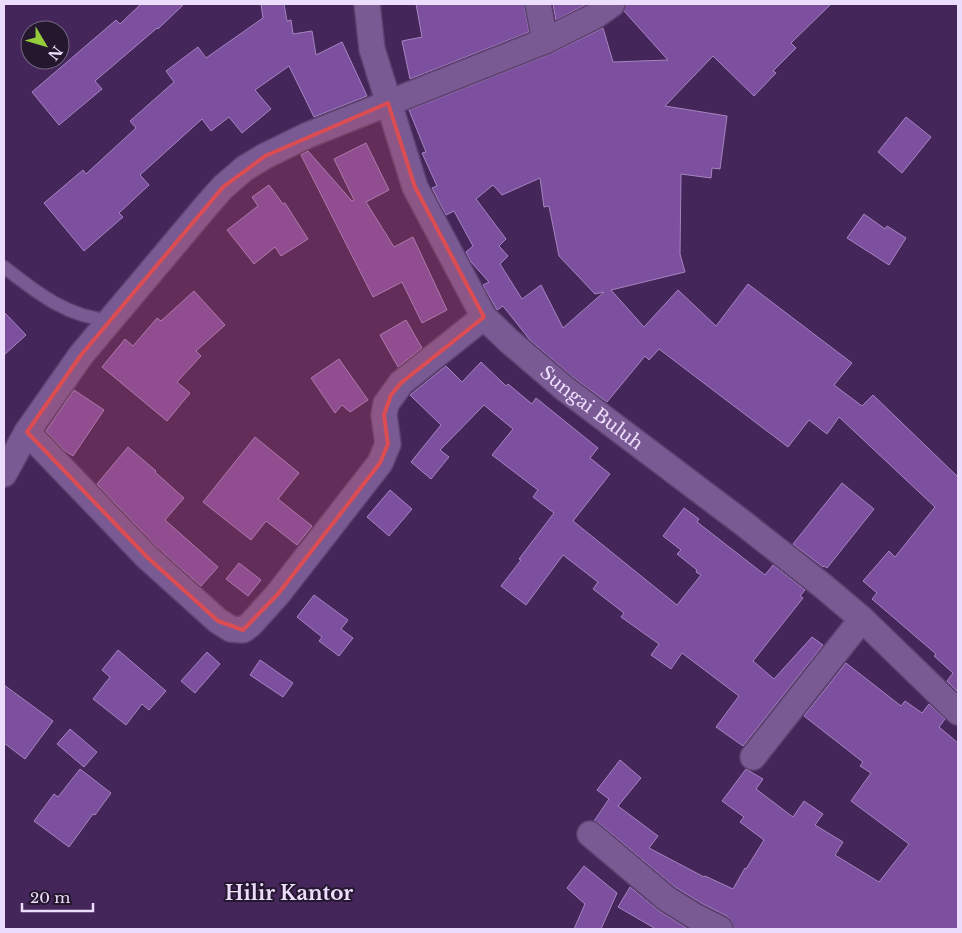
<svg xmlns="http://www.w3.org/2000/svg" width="962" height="933" viewBox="0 0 962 933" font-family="'Libre Baskerville',serif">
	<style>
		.building { fill: #7d4f9f; stroke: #a585c0; fill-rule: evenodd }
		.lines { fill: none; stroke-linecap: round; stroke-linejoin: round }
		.lane-casing { stroke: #5d4270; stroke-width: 15 }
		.street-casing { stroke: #5d4270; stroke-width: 28 }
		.lane { stroke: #795a93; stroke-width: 12 }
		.street { stroke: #795a93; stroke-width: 25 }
		.marked { fill: #db4c53; fill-opacity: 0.2; stroke: #db4c53; stroke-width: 4; stroke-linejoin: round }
		.labels { text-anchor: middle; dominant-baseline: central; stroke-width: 4; stroke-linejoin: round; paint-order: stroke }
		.street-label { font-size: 18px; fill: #edddfd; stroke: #24172e }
		.quarter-label { font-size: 20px; font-weight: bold; fill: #edddfd; stroke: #24172e }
	</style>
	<rect width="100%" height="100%" fill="#44265a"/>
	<g class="building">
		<path d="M141,4H184L158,29L157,28L95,81L102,89L59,125L32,92L116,20L120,24Z"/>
		<path d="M261,4H284L287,21L291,20L293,34L312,31L316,55L342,42L367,96L314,117L289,66L255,90L271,109L242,133L229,117L211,131L202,119L140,175L149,185L119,213L123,217L84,251L44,203L83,170L86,174L136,128L130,121L174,82L166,71L198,47L206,58L263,18Z"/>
		<path d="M416,4H524L529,32L410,79L402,41L422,37Z"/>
		<path d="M553,4H587L556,20Z"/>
		<path d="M626,4H831L791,43L796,48L773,71L776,73L754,96L713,56L665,106L727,116L720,169L712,168L711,178L681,174L680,254L685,272L611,290L644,327L678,290L716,326L748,284L852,363L834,385L862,406L873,395L958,477V692L947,681L953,673L934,656L936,654L872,599L877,593L863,581L889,551L895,557L935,507L839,417L827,434L809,420L788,447L659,349L649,360L645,356L607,402L573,377L530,340L503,306L497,310L496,308L483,285L489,282L471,262L466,252L473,246L454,211L446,215L432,188L437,186L422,153L426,152L409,110L550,54L603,28L613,62L668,60L624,11ZM540,178L544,207L549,206L559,256L595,294L604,292L563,328L541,285L522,299L500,264L508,256L499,246L506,239L476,199L493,185L502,195Z"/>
		<path d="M906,117L931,137L902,173L878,152Z"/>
		<path d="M366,143L389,190L366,202L394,247L413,237L447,310L422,323L402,282L373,297L301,155L308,151L352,201L354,200L334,159Z"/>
		<path d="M269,185L283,204L285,203L308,239L281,256L275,247L254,264L227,230L258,206L252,197Z"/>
		<path d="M864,214L885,229L887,226L906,238L889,265L847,238Z"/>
		<path d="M194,291L225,325L196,351L201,356L177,382L190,393L167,421L102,367L125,339L133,346L157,318L161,321Z"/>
		<path d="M4,312L26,335L4,355Z"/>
		<path d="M406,320L422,348L398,367L380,335Z"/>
		<path d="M339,359L368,400L350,412L342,405L335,413L311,378Z"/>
		<path d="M481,362L506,386L508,384L532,404L536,398L598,448L590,458L610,474L573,521L677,605L701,575L696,572L697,570L677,554L681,550L663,536L684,508L699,519L697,522L765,575L773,565L805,590L800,596L803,598L753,661L774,679L812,637L823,645L743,746L716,727L739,696L682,653L671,669L651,655L659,644L621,617L624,613L593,589L598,582L563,555L526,605L501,586L521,560L519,559L554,513L533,497L538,490L492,455L513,429L484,405L440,450L449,457L431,479L411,462L441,425L410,395L446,366L462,382Z"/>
		<path d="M74,390L104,410L73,456L64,450L46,431Z"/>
		<path d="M255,437L299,473L278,499L312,526L297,545L266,521L251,540L203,502Z"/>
		<path d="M128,447L156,471L155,472L184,498L165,520L218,567L201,586L157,547L97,484Z"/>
		<path d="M842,483L874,509L827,568L824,566L823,567L793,544Z"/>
		<path d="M390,490L412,509L389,536L367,517Z"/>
		<path d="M239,563L261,580L248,596L226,579Z"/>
		<path d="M314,595L348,620L341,629L353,638L339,656L319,641L322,637L297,617Z"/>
		<path d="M118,650L166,691L149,710L142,704L126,725L93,699L110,677L102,670Z"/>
		<path d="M207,652L220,664L195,693L181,681Z"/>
		<path d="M260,660L293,683L283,697L250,675Z"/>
		<path d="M846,663L901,706L905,701L922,713L929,704L945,719L939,727L958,743V929H734L732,922L727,916L703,904L675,887L599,823L594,821L609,799L597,790L620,760L641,778L618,806L658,836L649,848L704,877L705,876L733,889L745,868L746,869L764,840L740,822L744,817L722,801L746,769L763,779L756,789L793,817L804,801L823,814L815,825L843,842L835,855L879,882L909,844L851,801L871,773L860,766L863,762L804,716Z"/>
		<path d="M4,685L53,721L25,759L4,743Z"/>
		<path d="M70,729L97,752L84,767L57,744Z"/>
		<path d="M80,769L111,793L95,815L93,814L69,847L34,821L54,794L58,797Z"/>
		<path d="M584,866L617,893L601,929H574L585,904L567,888Z"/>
		<path d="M630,887L659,911L688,929H656L618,907Z"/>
	</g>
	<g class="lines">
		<g class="lane-casing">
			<path id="lane" d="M4,267C36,292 68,318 110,320"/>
		</g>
		<g class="street-casing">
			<g id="street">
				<path id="s1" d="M367,4L372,49L415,187L484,317L509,341L564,388L743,523L823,586L862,619L958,712"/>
				<path d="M538,4L545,41"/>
				<path d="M27,432L147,557L218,621L231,629L243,630L251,624L278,594L380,463L388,444L384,415L386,404L401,383L484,317"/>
				<path d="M4,474L27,432L81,355L207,205L223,187L245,168L265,156L308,135L545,41L595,16L612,4"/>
				<path d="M753,757L862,619"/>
				<path d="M590,834L667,899L696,917L720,929"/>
			</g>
		</g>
		<use href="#lane" class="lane"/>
		<use href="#street" class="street"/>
	</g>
	<path class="marked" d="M388,103L415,187L484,317L401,383L391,395L384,415L388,444L380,463L278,594L243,630L218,621L147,557L27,432L81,355L223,187L265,156Z"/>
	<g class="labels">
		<g class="street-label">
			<text stroke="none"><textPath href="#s1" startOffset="478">Sungai Buluh</textPath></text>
		</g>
		<g class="quarter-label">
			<text x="289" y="893">Hilir Kantor</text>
		</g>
	</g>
	<rect width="962" height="933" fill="none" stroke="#edddfd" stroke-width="10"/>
	<g transform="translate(45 45) rotate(128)"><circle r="24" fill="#24172e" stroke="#746681"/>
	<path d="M0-4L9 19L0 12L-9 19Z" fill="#94cc3c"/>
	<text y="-8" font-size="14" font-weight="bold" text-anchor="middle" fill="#edddfd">N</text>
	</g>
	<path d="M22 903v8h71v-8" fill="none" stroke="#edddfd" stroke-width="2.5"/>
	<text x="30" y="903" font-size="15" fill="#edddfd" stroke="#24172e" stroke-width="4" paint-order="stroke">20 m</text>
</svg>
